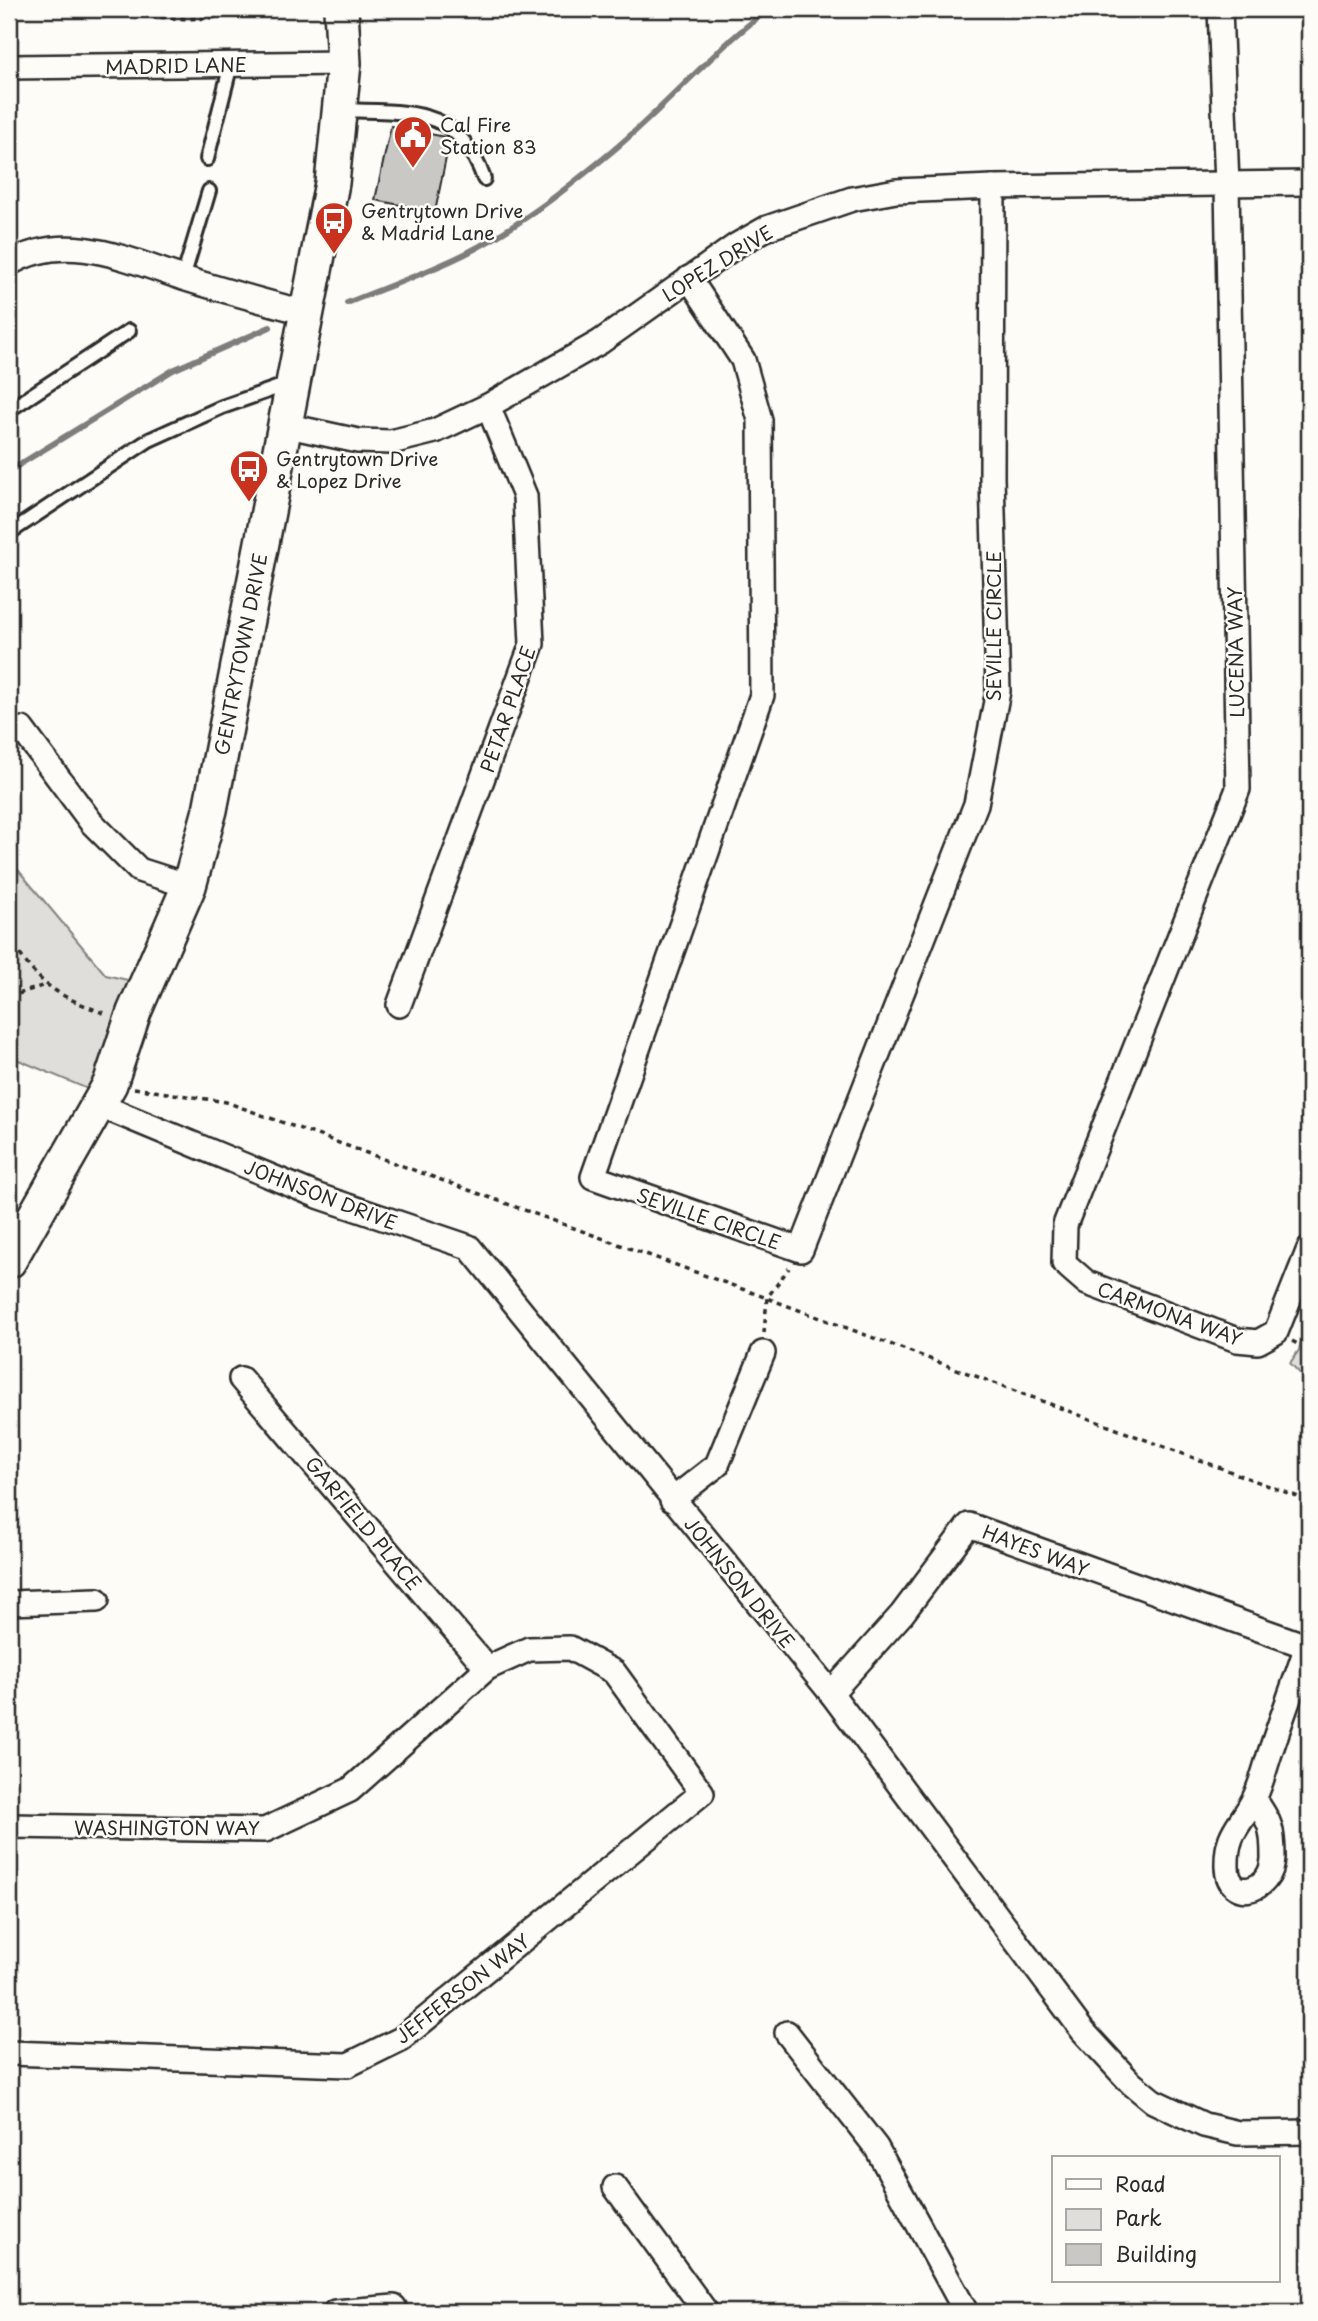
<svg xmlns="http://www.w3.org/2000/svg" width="1318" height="2321" viewBox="0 0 1318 2321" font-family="'Playpen Sans',sans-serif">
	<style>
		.green { fill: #dfdeda; stroke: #858482; stroke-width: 2 }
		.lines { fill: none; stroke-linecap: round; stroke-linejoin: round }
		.stream { stroke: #7e7d7b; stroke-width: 6 }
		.building { fill: #c9c8c4; stroke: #2b2b2b; stroke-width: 2 }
		.lane-casing { stroke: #2b2b2b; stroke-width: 18 }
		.street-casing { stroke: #2b2b2b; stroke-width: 28 }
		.secondary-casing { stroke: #2b2b2b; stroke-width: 38 }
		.path { stroke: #2b2b2b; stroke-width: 3.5; stroke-dasharray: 5 5; stroke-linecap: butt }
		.lane { stroke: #fdfcf7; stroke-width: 12 }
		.street { stroke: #fdfcf7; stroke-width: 23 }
		.secondary { stroke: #fdfcf7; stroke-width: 33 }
		.labels { text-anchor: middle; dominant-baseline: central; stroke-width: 5; stroke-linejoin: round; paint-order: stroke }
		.street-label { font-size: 19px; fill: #2b2b2b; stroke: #fdfcf7 }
		.poi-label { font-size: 19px; fill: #2b2b2b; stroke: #fdfcf7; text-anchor: start }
	</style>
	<rect width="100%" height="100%" fill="#fdfcf7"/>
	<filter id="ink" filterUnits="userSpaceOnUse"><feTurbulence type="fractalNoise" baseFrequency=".0143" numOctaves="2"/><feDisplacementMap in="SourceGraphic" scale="14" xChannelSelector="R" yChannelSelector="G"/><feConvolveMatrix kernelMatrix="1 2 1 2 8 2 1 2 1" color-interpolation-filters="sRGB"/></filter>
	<g filter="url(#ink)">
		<g class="green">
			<path d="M9,859L106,975L132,981L90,1090L9,1056Z"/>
			<path d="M1309,1302V1383L1290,1363L1299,1350Z"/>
		</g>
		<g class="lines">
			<g class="stream">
				<path d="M347,303C386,287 427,273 465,254C515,229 561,193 604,158C663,111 709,53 769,9"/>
				<path d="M9,471L173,370L270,327"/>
			</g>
		</g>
		<path class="building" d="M391,126L450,138L435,212L375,200Z"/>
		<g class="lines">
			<g class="lane-casing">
				<g id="lane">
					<path d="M341,110C409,113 457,104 484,179"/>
					<path d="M207,159L231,64"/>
					<path d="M183,278L209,191"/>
					<path d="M9,410L129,331"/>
					<path d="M9,533L149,440L222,407L288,384"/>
				</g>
			</g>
			<g class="street-casing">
				<g id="street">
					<path d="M1220,9L1227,184L1238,789L1065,1225L1064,1263L1087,1283L1237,1340L1258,1342L1276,1332L1309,1249"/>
					<path d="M9,67L344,63"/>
					<path d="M9,264C65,230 126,259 183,278C224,291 266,302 307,313"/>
					<path d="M689,278L743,360L760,420L762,695L593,1177L801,1250L976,804L998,691L992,477L993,187"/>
					<path d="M284,425L358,441L391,442L435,431L488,406L600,342L737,245L767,228L852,199L896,191L993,187L1309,183"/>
					<path d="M22,729L91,822L139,870L189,886"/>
					<path d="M399,1005L532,644L525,496L488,406"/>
					<path d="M99,1105L318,1196L469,1247L831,1693L1082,2030L1131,2083L1153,2101L1204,2125L1238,2133L1309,2132"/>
					<path d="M241,1379L487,1668"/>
					<path d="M672,1500L717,1465L763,1353"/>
					<path d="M9,1603L97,1600"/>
					<path d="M831,1693L902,1614L969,1525L1309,1647"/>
					<path d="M1254,1799C1271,1822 1273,1830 1273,1858C1272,1893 1228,1903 1227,1867C1226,1831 1240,1827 1254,1799C1261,1785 1265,1768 1270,1753C1282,1717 1295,1682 1307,1646"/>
					<path d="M9,1826L265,1830L350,1790L487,1668L529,1649L570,1648L614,1672L702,1793L401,2039L348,2065L9,2053"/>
					<path d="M787,2033L876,2147L966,2312"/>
					<path d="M615,2187L706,2312"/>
					<path d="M335,2312L394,2307"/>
				</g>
			</g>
			<g class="secondary-casing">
				<path id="secondary" d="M9,1261L110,1084L134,1012L189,886L210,810L332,183L344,63L341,9"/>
			</g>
			<g class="path">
				<path d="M91,9C145,14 197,28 250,9"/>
				<path d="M932,9H1019"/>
				<path d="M9,937C38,985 54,994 106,1014"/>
				<path d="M9,997L45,985"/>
				<path d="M134,1088L226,1102L767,1298L1309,1501"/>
				<path d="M764,1333L767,1298L789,1268"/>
				<path d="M1292,1341L1309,1350"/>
			</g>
			<use href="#lane" class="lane"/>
			<use href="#street" class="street"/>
			<use href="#secondary" class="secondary"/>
		</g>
	</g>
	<defs>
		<g id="civic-pin" transform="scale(2.0125)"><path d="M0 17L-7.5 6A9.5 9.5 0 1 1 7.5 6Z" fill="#c8321e" stroke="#fdfcf7"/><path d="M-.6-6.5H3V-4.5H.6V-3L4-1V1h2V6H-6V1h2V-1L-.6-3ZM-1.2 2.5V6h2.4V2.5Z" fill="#fff"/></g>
		<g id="bus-pin" transform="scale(2.0125)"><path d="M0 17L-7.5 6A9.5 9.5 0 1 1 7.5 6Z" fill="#c8321e" stroke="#fdfcf7"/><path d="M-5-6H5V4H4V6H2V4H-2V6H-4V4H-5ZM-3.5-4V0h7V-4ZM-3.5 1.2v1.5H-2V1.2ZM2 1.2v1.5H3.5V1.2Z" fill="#fff"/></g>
	</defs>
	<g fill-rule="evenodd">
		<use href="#civic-pin" x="413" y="135"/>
		<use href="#bus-pin" x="334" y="221"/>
		<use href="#bus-pin" x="249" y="469"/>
	</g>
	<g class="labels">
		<g class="street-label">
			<text transform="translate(176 65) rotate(-1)">MADRID LANE</text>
			<text transform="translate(717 263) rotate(-32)">LOPEZ DRIVE</text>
			<text transform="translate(993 626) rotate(-90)">SEVILLE CIRCLE</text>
			<text transform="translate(1235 652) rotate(-91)">LUCENA WAY</text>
			<text transform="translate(240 654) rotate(-79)">GENTRYTOWN DRIVE</text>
			<text transform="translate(507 709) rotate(-71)">PETAR PLACE</text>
			<text transform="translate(321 1194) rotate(21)">JOHNSON DRIVE</text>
			<text transform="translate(709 1218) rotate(19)">SEVILLE CIRCLE</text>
			<text transform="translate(1170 1313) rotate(20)">CARMONA WAY</text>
			<text transform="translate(364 1523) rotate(50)">GARFIELD PLACE</text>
			<text transform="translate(1036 1550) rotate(21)">HAYES WAY</text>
			<text transform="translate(740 1582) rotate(51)">JOHNSON DRIVE</text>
			<text x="167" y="1827">WASHINGTON WAY</text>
			<text transform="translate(462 1988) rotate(-38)">JEFFERSON WAY</text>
		</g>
		<g class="poi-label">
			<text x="440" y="124">Cal Fire<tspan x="440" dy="22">Station 83</tspan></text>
			<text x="361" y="210">Gentrytown Drive<tspan x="361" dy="22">&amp; Madrid Lane</tspan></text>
			<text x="276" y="458">Gentrytown Drive<tspan x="276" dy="22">&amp; Lopez Drive</tspan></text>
		</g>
	</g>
	<rect width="1318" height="2321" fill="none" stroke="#fdfcf7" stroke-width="35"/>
	<rect x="18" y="18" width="1283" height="2286" fill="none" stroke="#2b2b2b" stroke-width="2.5" filter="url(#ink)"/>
	<rect x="1052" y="2156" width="228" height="126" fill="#fdfcf7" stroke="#a9a8a5" stroke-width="2"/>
	<rect x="1066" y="2179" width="35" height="10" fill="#fdfcf7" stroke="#a9a8a5" stroke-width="2"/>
	<text x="1115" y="2192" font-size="21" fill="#2b2b2b">Road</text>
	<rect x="1066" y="2209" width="35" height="21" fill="#dfdeda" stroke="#a9a8a5" stroke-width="2"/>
	<text x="1115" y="2226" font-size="21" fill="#2b2b2b">Park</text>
	<rect x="1066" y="2244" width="35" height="21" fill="#c9c8c4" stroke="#a9a8a5" stroke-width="2"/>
	<text x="1115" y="2262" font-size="21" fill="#2b2b2b">Building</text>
</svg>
